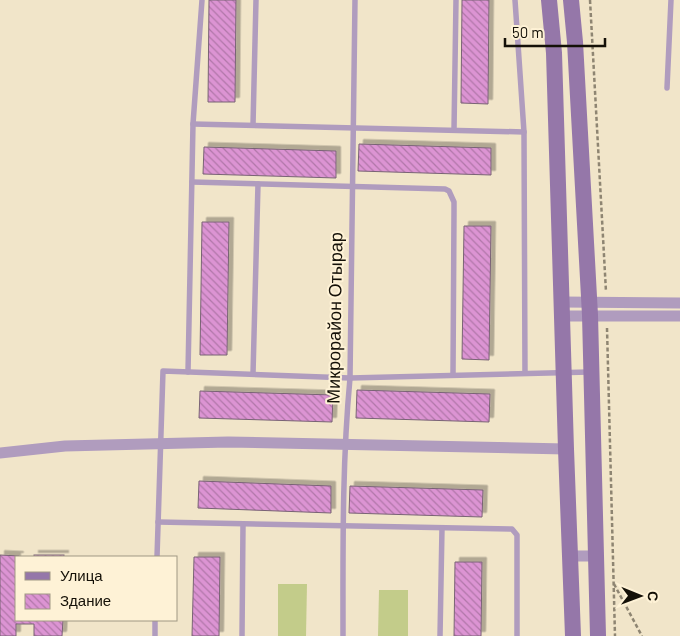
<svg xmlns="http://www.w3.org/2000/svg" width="680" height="636" viewBox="0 0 680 636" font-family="Barlow,sans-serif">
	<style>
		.park { fill: #c3cc8a }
		.building { fill: url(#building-back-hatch); stroke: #796375; filter: url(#shadow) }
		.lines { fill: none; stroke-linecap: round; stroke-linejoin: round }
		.path { stroke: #8e8572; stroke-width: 2.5; stroke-dasharray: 4 2.5; stroke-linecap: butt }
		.lane { stroke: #b09cbe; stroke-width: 5.5 }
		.street { stroke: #b09cbe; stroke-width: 11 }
		.secondary { stroke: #9577a9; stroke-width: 16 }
		.labels { text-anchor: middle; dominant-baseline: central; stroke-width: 4; stroke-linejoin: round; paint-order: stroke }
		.street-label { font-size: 18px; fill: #141007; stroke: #fef2d6 }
	</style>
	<defs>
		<pattern id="building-back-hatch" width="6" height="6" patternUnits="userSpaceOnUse" patternTransform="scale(1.25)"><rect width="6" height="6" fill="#dc94d3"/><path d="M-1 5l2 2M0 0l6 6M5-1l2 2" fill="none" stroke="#b177a9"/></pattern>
		<filter id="shadow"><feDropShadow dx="4.5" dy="-4.5" stdDeviation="0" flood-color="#0004"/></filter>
	</defs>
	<rect width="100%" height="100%" fill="#f1e5c9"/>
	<g class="park">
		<path d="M278,584H307L306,636H278Z"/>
		<path d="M379,590H408V636H378Z"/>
	</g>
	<g class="building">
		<path d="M209,0H236L235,102H208Z"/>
		<path d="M462,0H489L488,104L461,103Z"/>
		<path d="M359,144L491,148V175L358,171Z"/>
		<path d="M204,147L336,151V178L203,174Z"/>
		<path d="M202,222H229L227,355H200Z"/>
		<path d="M464,226H491L489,360L462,359Z"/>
		<path d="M357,390L490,394L489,422L356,418Z"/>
		<path d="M200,391L333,395L332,422L199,418Z"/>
		<path d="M199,481L331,486V513L198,508Z"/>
		<path d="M350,486L483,490L482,517L349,513Z"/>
		<path d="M0,555L19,556V557H16V620H63L62,636H34V624H16V636H0Z"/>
		<rect x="34" y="555" width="30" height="2"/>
		<path d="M194,557H220L219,636H192Z"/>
		<path d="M455,562H482L481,636H454Z"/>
	</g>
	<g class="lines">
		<g class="path">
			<path d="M590,0L606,292"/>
			<path d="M607,328L615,636"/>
			<path d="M614,584L642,636"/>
		</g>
		<g class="lane">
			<path d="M515,0L524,132L525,373"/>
			<path d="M667,88L671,0"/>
			<path d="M193,124L524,132"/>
			<path d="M253,125L256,0"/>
			<path d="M454,130L456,0"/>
			<path d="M192,182L445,189L449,191L454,202V212L453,375"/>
			<path d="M188,372L193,124L202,0"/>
			<path d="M253,374L258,184"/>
			<path d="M158,522L512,529L517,535V636"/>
			<path d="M157,557L163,371L350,378L589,372"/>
			<path d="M155,636V620"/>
			<path d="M242,636L243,525"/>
			<path d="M343,636C343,550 342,464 350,378L355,0"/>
			<path d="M440,636L442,528"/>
		</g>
		<g class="street">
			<path d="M562,302L680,303"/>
			<path d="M563,316H680"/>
			<path d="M0,453L65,446L228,442L566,449"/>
			<path d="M571,556H596"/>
		</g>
		<g class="secondary">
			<path d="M549,0L554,53L566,449L573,636"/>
			<path d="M571,0L575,42L590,315L598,636"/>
		</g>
	</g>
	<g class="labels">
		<g class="street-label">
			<text transform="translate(334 318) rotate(-89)">Микрорайон Отырар</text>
		</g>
	</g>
	<rect x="15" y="556" width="162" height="65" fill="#fef2d6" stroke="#a09883"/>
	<rect x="25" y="572" width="25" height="8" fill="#9577a9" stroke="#a09883"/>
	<text x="60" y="581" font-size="15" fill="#141007">Улица</text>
	<rect x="25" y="594" width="25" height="15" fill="url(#building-back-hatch)" stroke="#a09883"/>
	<text x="60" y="606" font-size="15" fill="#141007">Здание</text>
	<g transform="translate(640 596) rotate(91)" stroke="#fef2d6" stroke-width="4" paint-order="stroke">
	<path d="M0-4L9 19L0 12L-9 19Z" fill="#141007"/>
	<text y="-8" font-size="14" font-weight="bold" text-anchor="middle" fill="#141007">С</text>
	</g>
	<path d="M505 38v8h100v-8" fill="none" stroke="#141007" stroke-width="2.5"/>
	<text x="512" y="38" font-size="15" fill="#141007" stroke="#fef2d6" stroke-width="4" paint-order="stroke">50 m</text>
</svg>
